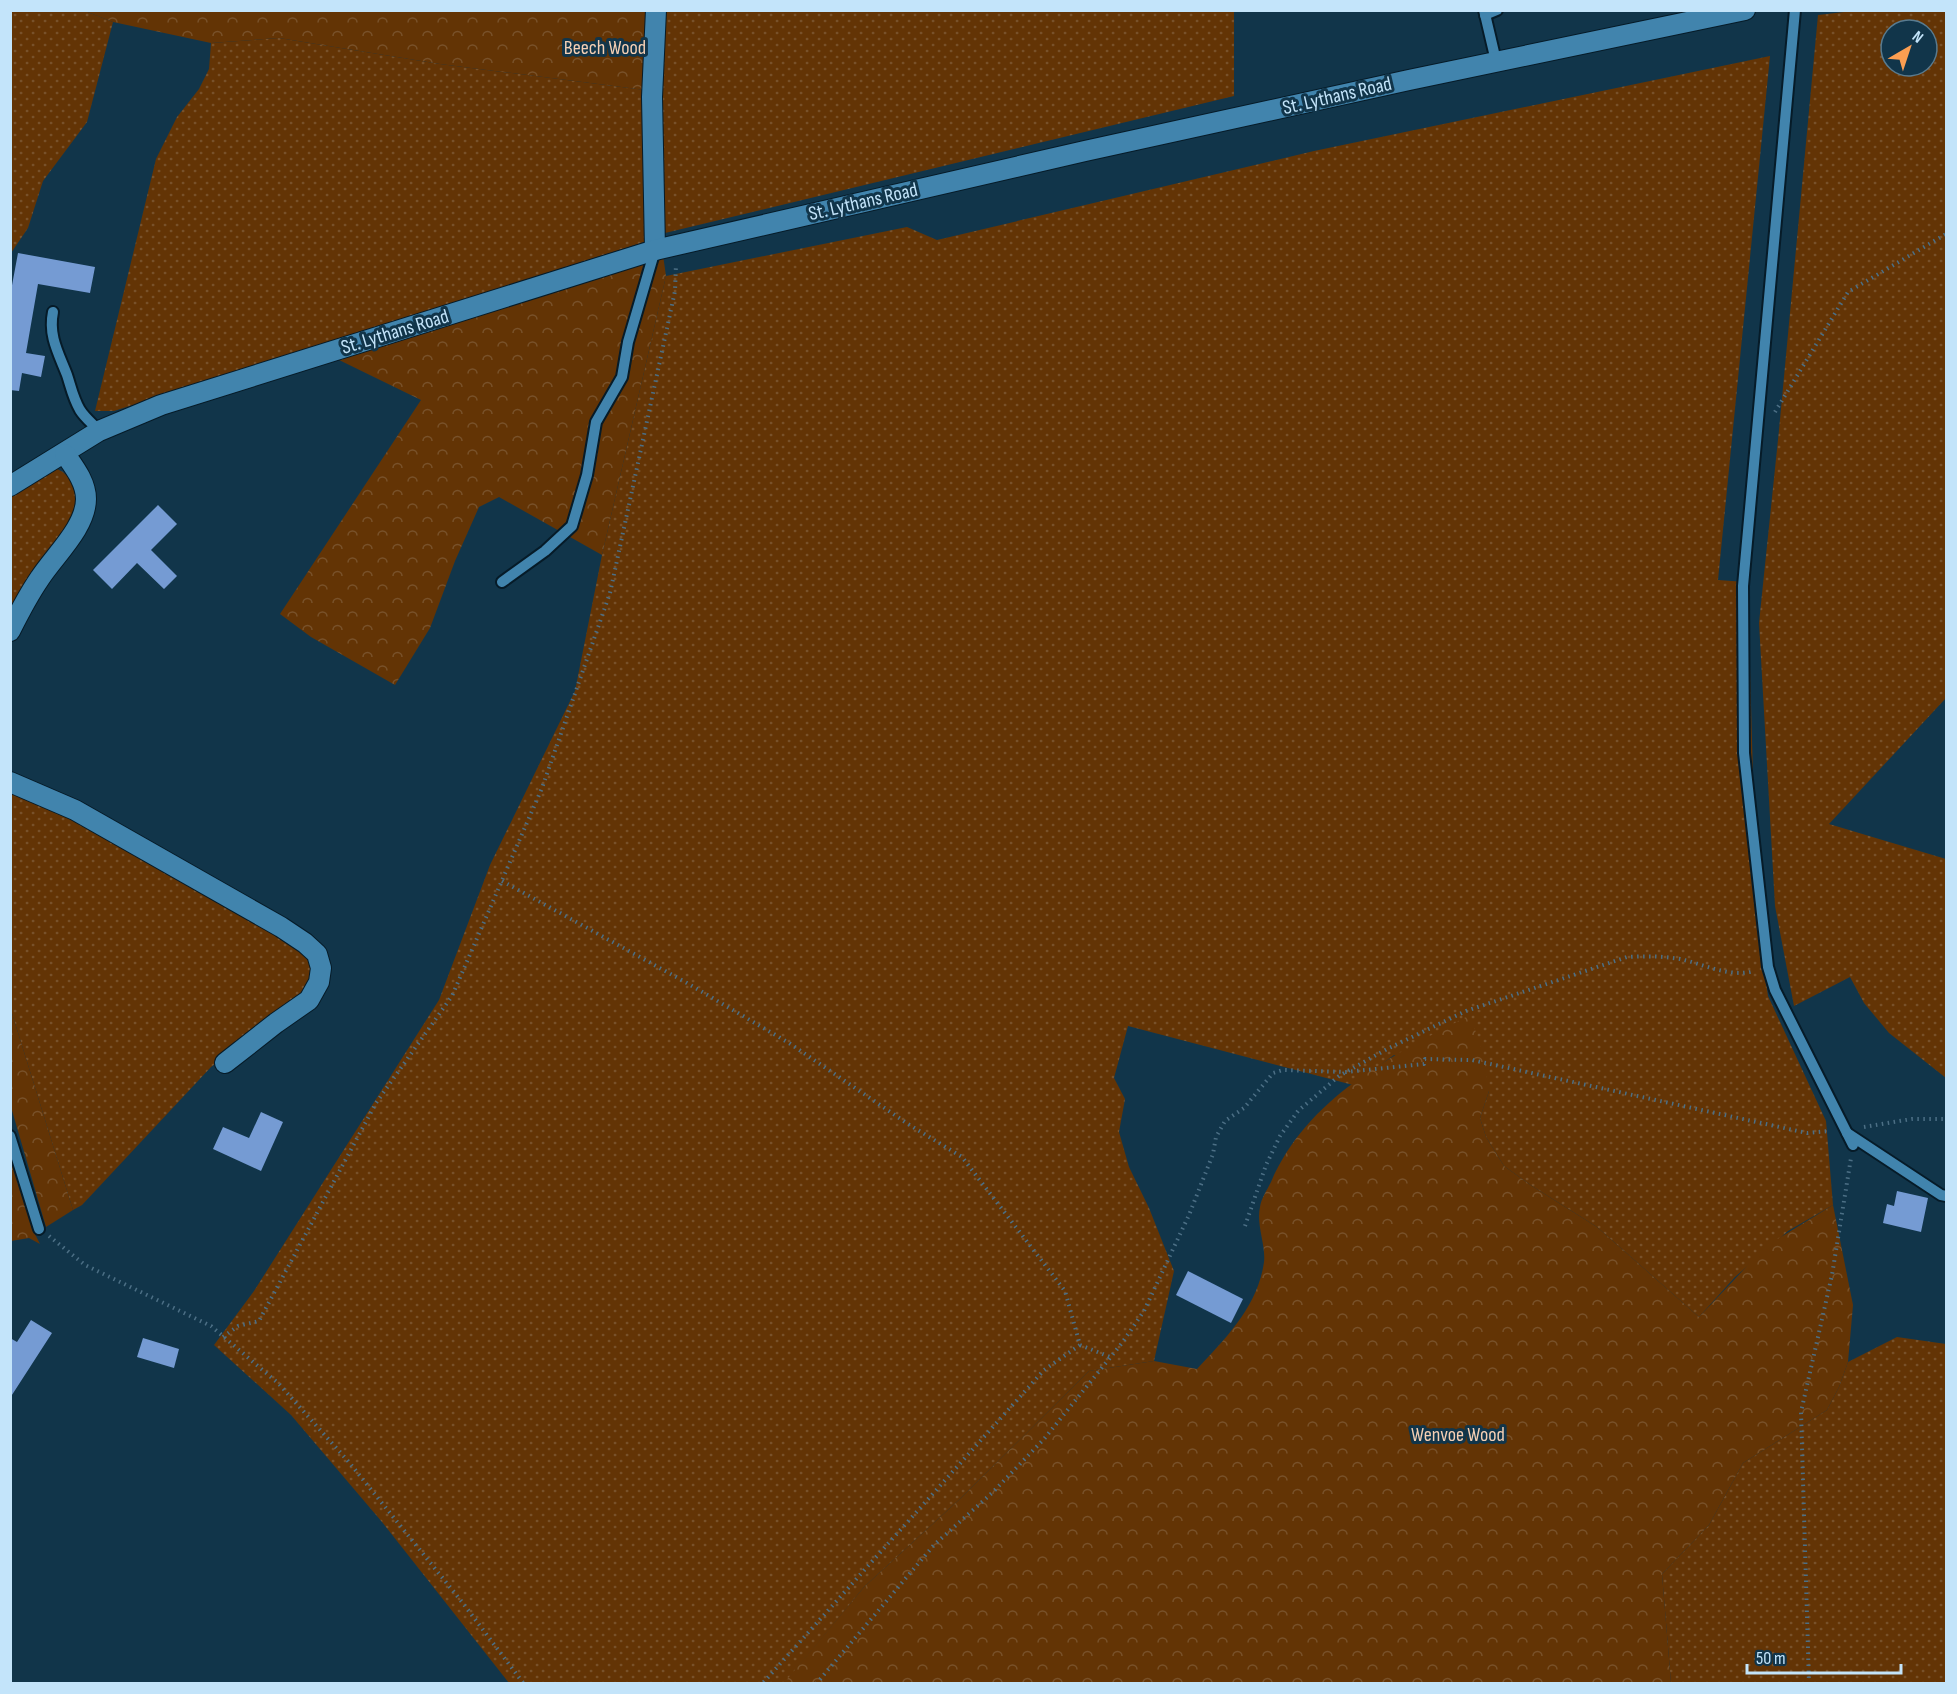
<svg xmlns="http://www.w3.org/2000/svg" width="1957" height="1694" viewBox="0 0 1957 1694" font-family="'Sofia Sans Condensed',sans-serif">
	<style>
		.grass { fill: url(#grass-dots); fill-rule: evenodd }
		.forest { fill: url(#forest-crowns) }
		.building { fill: #759bd3 }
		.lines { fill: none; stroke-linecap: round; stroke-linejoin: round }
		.service-casing { stroke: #061b28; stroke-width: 14 }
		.minor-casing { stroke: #061b28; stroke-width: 22 }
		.path { stroke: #4c6f85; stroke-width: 4; stroke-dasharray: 1.5 4.5; stroke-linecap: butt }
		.service { stroke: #4184ad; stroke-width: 10 }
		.minor { stroke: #4184ad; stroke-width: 20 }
		.labels { text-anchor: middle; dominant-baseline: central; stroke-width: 6; stroke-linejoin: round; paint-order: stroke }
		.park-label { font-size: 20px; fill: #f6d0b4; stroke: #11354a }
		.street-label { font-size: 20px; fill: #c3e4fa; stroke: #11354a }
	</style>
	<defs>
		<pattern id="grass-dots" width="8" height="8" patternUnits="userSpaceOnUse" patternTransform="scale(1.5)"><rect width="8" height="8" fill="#633405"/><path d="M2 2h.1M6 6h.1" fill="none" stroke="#78512a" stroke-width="1.8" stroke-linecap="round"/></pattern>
		<pattern id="forest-crowns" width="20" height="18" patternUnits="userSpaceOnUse" patternTransform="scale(1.5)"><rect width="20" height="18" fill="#633405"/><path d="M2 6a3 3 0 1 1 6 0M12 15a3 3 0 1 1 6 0" fill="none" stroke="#78512a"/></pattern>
	</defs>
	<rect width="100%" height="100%" fill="#11354a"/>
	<g class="grass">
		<path d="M11,10L85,11L113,22L87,122L43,181L28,228L11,253Z"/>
		<path d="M663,11H1234V96L665,233L659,151Z"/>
		<path d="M1853,11H1946V698L1829,824L1946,859V1078L1889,1033L1864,1003L1850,977L1794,1006L1775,906L1759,623L1779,430L1818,15ZM1891,30H1927V66H1891Z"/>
		<path d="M279,38L440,64L645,90L644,242L114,411H95L156,159L177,117L199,89L209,69L211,43Z"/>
		<path d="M1770,56L1718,580L1746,582L1750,668L1757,921L1768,996L1826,1121L1833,1205L1788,1231L1735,1277L1699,1317L1597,1227L1532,1186L1504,1166L1486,1137L1480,1118L1489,1091L1394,1055L1353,1085L1128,1026L1114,1078L1125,1099L1119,1132L1129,1167L1149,1208L1174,1271L1154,1361L1089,1371L962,1497L864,1587L784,1684L509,1683L382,1522L291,1415L214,1345L254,1291L439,1000L490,865L575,691L602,555L666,276L907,227L937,240L1314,151Z"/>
		<path d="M57,469L63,472L80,489V509L11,621V493L46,472Z"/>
		<path d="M10,788L52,803L304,946L314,964L311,988L211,1067L82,1205L73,1210L11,1010Z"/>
		<path d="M1897,1337L1946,1344V1683H1671L1662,1574L1709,1525L1743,1463L1827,1410L1839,1387L1848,1362Z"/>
	</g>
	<g class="forest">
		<path d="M85,11H647L645,90L440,64L279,38L211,43L113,22Z"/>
		<path d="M663,255L666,276L602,555L499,497L479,507L455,561L430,628L395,685L311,637L280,614L421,400L337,359Z"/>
		<path d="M11,1010L73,1210L46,1227L11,1107Z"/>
		<path d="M1470,1015L1483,1053L1489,1091L1480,1118L1486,1137L1504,1166L1532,1186L1597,1227L1699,1317L1766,1246L1833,1205L1853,1305L1848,1362L1839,1387L1827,1410L1743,1463L1709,1525L1662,1574L1671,1683H784L864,1587L962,1497L1089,1371L1154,1361L1197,1369C1226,1338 1258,1306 1264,1262C1266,1245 1256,1225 1260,1207C1261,1199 1267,1190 1271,1182C1308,1097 1391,1056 1470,1015Z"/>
		<path d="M10,1155L35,1234L40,1244L29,1238L11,1241Z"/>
	</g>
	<g class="building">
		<path d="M18,253L95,267L90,293L38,284L26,353L45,356L41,377L22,373L19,391L10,390V296Z"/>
		<path d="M158,505L177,524L151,550L177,576L164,589L137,563L112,589L93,570Z"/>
		<path d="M261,1112L283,1122L261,1171L213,1149L223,1127L249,1138Z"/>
		<path d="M1897,1191L1928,1198L1921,1232L1883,1223L1887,1204L1894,1206Z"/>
		<path d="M1188,1271L1243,1299L1231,1323L1176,1295Z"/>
		<path d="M31,1320L52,1333L10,1398V1338L17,1342Z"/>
		<path d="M143,1338L179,1349L174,1368L137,1357Z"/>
	</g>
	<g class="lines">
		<g class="service-casing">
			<g id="service">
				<path d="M1484,10L1496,61"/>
				<path d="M1795,10L1743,586L1744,753L1768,967L1775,990L1853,1145"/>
				<path d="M1485,15L1497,10"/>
				<path d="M53,312C48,336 59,354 67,375C71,387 73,398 80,410C85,418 93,424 99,431"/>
				<path d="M502,582L545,551L572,526L587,475L596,422L622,377L628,342L655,250"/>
				<path d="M1847,1133L1941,1195L1946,1196"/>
				<path d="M10,1136L39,1229"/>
			</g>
		</g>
		<g class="minor-casing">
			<g id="minor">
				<path d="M655,250L652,97L656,10"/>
				<path d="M10,486L99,431L161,405L655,250L1085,151L1409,80L1745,10"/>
				<path d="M10,631C19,613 29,594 40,578C55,555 86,527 86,499C86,482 74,467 65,454"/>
				<path d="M10,782L75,810L281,927L305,943L317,954L321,968L319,982L309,1000L276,1023L225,1063"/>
			</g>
		</g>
		<g class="path">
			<path d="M1775,412L1848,292L1946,234"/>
			<path d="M502,881L687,983L789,1043L908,1124L962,1157L1065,1291L1080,1345L1044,1370L762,1684"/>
			<path d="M1864,1127L1912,1119H1946"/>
			<path d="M1245,1226L1266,1165L1280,1136L1298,1111L1339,1076L1387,1049L1466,1011L1627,957C1645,956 1662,956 1680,959C1703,964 1730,978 1754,971"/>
			<path d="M49,1236L85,1265L211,1326L279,1384L348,1461L462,1602L524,1684"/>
			<path d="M223,1337L238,1326L259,1321L376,1103L452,996L542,788L610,593L675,291L676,264"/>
			<path d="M1080,1345L1110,1357"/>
			<path d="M816,1684L934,1545L993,1492L1044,1439L1122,1343L1144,1311L1189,1215L1213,1154L1216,1137L1225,1121L1244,1108L1273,1073L1283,1070L1346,1072L1424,1064L1425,1059L1472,1060L1807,1133L1830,1131"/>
			<path d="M1809,1684L1801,1412L1832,1275L1851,1158"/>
		</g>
		<use href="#service" class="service"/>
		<use href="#minor" class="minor"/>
	</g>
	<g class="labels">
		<g class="park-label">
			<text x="605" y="48">Beech Wood</text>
			<text x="1458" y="1435">Wenvoe Wood</text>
		</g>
		<g class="street-label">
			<text transform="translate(1337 96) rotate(-13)">St. Lythans Road</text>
			<text transform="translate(863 202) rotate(-13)">St. Lythans Road</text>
			<text transform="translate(395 332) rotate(-17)">St. Lythans Road</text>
		</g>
	</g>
	<rect width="1957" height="1694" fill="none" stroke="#c3e4fa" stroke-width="24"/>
	<g transform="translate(1909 48) rotate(39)"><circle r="28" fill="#11354a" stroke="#587b90" stroke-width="1.5"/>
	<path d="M0-4.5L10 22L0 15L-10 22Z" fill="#fb9e51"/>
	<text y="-9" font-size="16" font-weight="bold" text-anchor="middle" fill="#c3e4fa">N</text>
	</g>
	<path d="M1747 1664v9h154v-9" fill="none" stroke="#c3e4fa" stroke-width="3"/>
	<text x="1756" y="1664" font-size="18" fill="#c3e4fa" stroke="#11354a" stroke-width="4.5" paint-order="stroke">50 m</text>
</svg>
